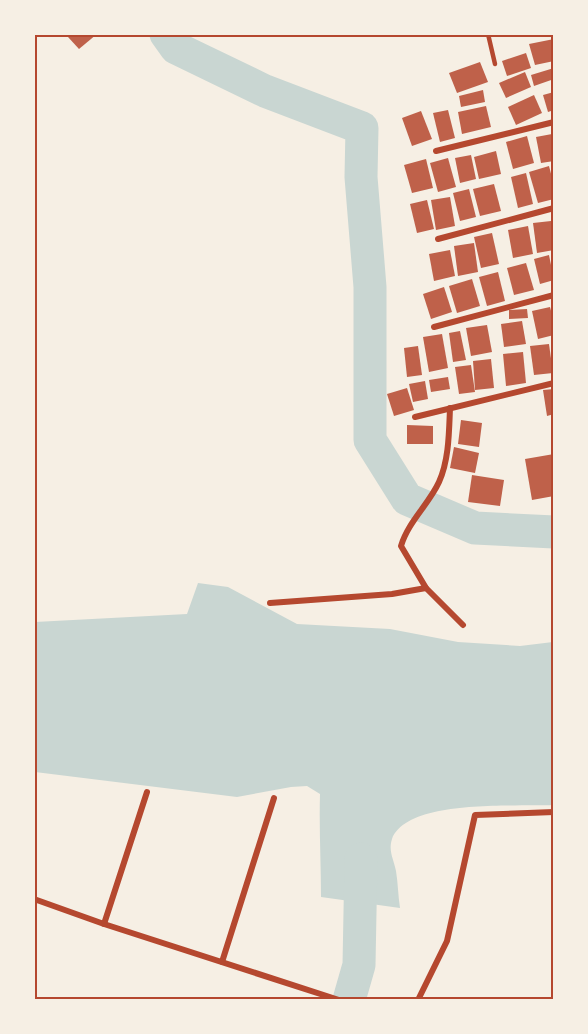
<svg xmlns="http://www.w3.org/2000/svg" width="588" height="1034" viewBox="0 0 588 1034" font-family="Commissioner,sans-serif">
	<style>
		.water { fill: #c9d6d2 }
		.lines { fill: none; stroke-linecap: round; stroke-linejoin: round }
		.river { stroke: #c9d6d2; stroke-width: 33 }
		.building { fill: #bf614a }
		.service { stroke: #b5482f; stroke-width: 4.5 }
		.minor { stroke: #b5482f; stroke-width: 6 }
		.neatline { fill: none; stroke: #b5482f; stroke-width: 2 }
	</style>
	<rect width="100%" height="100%" fill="#f6efe4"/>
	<path class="water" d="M198,583L228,587L297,624L390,629L458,642L520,646L553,642V805C518,807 407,798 392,839C388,851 394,860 396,871C398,883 398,895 400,908L321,897C321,863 319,829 320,794L307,786L291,787L237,797L35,772V622L187,614Z"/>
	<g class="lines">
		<g class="river">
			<path d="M166,34L176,48L265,91L362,128L361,177L370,287V440L407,499L475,528L554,532"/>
			<path d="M349,1000L359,965L361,859"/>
		</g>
	</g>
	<g class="building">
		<path d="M71,34H97L79,49L68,37Z"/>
		<path d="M554,39V61L535,65L529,44Z"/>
		<path d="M526,53L531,68L507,76L502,61Z"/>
		<path d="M480,62L488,82L457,93L449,73Z"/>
		<path d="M554,68V79L534,86L531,75Z"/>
		<path d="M525,72L531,87L506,98L499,83Z"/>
		<path d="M483,90L485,102L461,107L459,96Z"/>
		<path d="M554,92V110L548,112L543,95Z"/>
		<path d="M534,95L542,113L516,125L508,107Z"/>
		<path d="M486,106L491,127L462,134L458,112Z"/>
		<path d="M448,110L455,138L440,142L433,113Z"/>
		<path d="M421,111L432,139L412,146L402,118Z"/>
		<path d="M552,134L554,161L541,163L536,137Z"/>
		<path d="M527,136L534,163L513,169L506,142Z"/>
		<path d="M496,151L501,174L479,179L474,157Z"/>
		<path d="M471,155L476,179L460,183L455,158Z"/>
		<path d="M448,158L456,187L438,192L430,163Z"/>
		<path d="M426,159L433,188L412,193L404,165Z"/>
		<path d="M549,166L554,185V199L538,203L529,172Z"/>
		<path d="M526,173L533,204L518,208L511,177Z"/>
		<path d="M494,184L501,211L480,216L473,189Z"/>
		<path d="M469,189L476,217L460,221L453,193Z"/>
		<path d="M450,197L455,226L436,230L431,200Z"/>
		<path d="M427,200L434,229L417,233L410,204Z"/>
		<path d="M551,221L554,250L537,253L533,223Z"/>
		<path d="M528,226L533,254L513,258L508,230Z"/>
		<path d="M492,233L499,264L481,268L474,237Z"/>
		<path d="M474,243L478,272L458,276L454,246Z"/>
		<path d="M450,250L455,276L434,281L429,254Z"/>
		<path d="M549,255L554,280L540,284L534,259Z"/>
		<path d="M526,263L534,290L514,295L507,268Z"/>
		<path d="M498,272L505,301L487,306L479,277Z"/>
		<path d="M472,279L480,306L457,313L449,286Z"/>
		<path d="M444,287L452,312L431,319L423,294Z"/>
		<path d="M550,307L554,322V335L538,339L532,311Z"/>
		<path d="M527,309L528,318L509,319V310Z"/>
		<path d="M522,321L526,344L504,347L501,324Z"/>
		<path d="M487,325L492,352L471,356L466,328Z"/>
		<path d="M460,331L466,360L453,362L449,333Z"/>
		<path d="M442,334L448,368L429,372L423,337Z"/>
		<path d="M549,344L553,373L534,375L530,346Z"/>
		<path d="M418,346L422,375L407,377L404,348Z"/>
		<path d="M523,352L526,383L506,386L503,354Z"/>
		<path d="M491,359L494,388L475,390L473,361Z"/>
		<path d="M471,365L475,392L459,394L455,367Z"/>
		<path d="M448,377L450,389L431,392L429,380Z"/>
		<path d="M425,381L428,399L413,402L409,384Z"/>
		<path d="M407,388L414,410L394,416L387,394Z"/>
		<path d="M554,389V414L547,416L543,390Z"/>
		<path d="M461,420L482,423L479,447L458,444Z"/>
		<path d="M407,425L433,426V444H407Z"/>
		<path d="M454,447L479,453L475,473L450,468Z"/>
		<path d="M554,454V496L532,500L525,459Z"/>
		<path d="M472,475L504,480L500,506L468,502Z"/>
	</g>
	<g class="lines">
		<path class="service" d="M488,34L495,64"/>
		<g class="minor">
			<path d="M436,151L554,122"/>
			<path d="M438,239L554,208"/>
			<path d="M434,327L554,295"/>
			<path d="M450,408C449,432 449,460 439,482C429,504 408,522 401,546L426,588L463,625"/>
			<path d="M415,417L554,383"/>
			<path d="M270,603L392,594L426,588"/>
			<path d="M34,899L104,924L339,1000"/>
			<path d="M104,924L147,792"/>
			<path d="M222,962L274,798"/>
			<path d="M418,1000L447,941L475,815L554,812"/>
		</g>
	</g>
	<rect width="588" height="1034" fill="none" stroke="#f6efe4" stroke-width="72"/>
	<rect x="36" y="36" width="516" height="962" class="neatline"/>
</svg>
